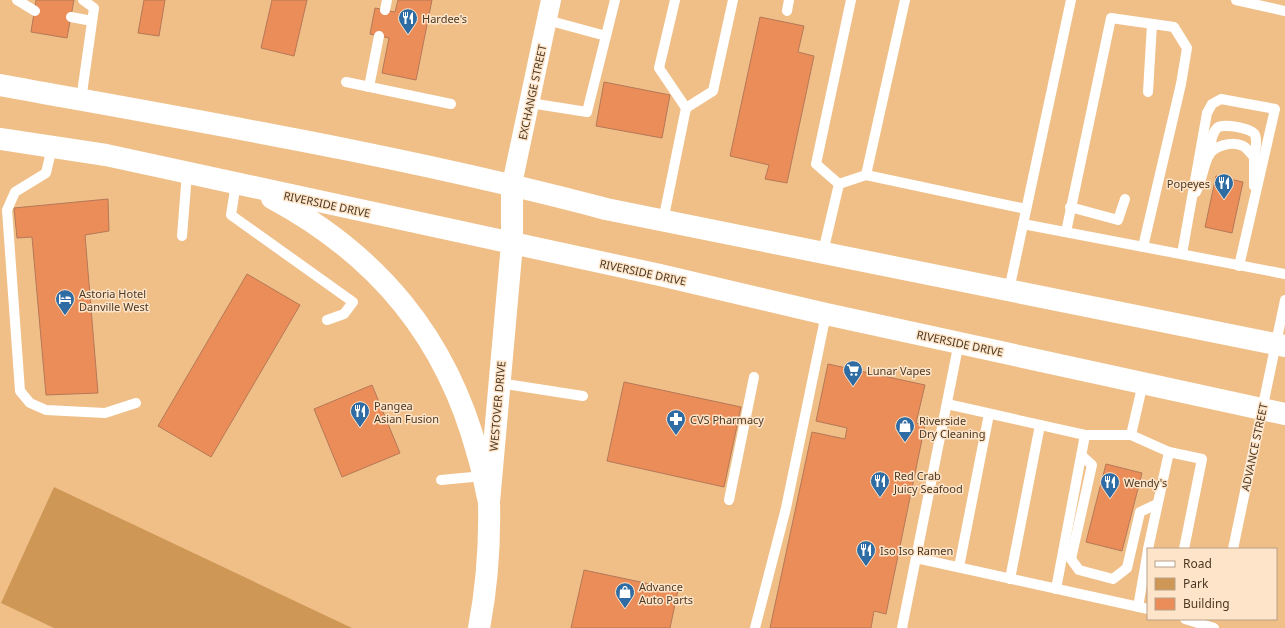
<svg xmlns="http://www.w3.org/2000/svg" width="1285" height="628" viewBox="0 0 1285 628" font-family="'Noto Sans',sans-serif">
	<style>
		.green { fill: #cf9755 }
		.building { fill: #eb8d58; stroke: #b57857 }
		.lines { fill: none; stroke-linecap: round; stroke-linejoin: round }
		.lane { stroke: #fff; stroke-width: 10 }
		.street { stroke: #fff; stroke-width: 20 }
		.secondary { stroke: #fff; stroke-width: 22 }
		.primary { stroke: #fff; stroke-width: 22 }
		.labels { text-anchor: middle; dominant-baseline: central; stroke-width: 3; stroke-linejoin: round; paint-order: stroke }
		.poi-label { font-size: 11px; fill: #4c3822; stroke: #fee5ca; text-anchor: start }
		.street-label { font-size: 11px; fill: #4c3822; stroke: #fee5ca }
	</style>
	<rect width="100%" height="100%" fill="#f0bf88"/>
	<path class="green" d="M54,487L352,628H54L1,603Z"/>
	<g class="building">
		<path d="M36,0H74L67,38L31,32Z"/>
		<path d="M144,0H165L159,36L138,33Z"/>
		<path d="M272,0H307L294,56L261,48Z"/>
		<path d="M398,0H432L416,80L382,73L389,38L370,34L375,8L395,12Z"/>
		<path d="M760,17L804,26L798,52L814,56L787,183L765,179L769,165L730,156Z"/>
		<path d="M604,82L670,95L662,138L596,126Z"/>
		<path d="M1216,176L1243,182L1232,233L1205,227Z"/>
		<path d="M108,199L109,231L85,235L98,393L46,395L32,237L17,238L14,208Z"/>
		<path d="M247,274L300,305L211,457L158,426Z"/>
		<path d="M828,364L925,385L916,423L925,425L886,614L874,611L871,628H770L812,432L845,439L847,428L816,421Z"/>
		<path d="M624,382L741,407L724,487L607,461Z"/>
		<path d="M372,385L400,453L342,477L314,409Z"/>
		<path d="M1106,464L1142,473L1122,551L1086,542Z"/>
		<path d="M584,570L678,590L670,628H571Z"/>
	</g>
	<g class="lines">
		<g class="lane">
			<path d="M17,0L35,11"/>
			<path d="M1236,0L1285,11"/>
			<path d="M385,10L387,0"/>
			<path d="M787,11L789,0"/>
			<path d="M71,17L92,21"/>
			<path d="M547,20L606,36"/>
			<path d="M346,82L451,104"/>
			<path d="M369,87L379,36"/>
			<path d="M1148,92L1152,24"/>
			<path d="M81,100L94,8L83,0"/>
			<path d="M530,103L587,112L615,0"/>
			<path d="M686,108L713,91L733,0"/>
			<path d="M52,147L46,173L15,192L7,210L20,391L30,403L46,410L105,413L136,403"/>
			<path d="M1209,155C1210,147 1211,134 1217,128C1223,123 1252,128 1255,135C1258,142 1255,151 1254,157"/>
			<path d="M866,175L905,0"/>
			<path d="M236,183L231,215L353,302L344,314L327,320"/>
			<path d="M839,184L816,164L851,0"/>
			<path d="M839,184L866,175L1026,209"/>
			<path d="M1196,192C1202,180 1203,168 1208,157C1213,145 1233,141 1243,146C1247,148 1251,154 1254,157V186"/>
			<path d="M1070,207L1118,220L1125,199"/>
			<path d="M663,221L686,108L659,68L675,0"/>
			<path d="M1023,224L1285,274"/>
			<path d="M1066,232L1111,18L1174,27L1187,48L1181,84L1143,247"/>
			<path d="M182,236L187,173"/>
			<path d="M823,252L839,184"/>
			<path d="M1182,254L1207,113L1212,104L1221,99L1275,109L1239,266"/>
			<path d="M1009,290L1071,0"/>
			<path d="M499,383L583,396"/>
			<path d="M947,404L1085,435H1131L1143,383"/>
			<path d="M1131,435L1169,452L1202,459L1184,549"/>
			<path d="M1082,456L1092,465L1071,559L1079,570L1113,579L1127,568L1140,512L1157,504"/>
			<path d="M441,480L483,476"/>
			<path d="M729,500L754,377"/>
			<path d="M1148,549L1169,452"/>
			<path d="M1233,549L1285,300"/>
			<path d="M916,558L1148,609"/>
			<path d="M959,567L989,414"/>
			<path d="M1010,579L1040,425"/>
			<path d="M1056,589L1085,435"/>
			<path d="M1138,607L1148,550"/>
			<path d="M1185,619L1214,628"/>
			<path d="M755,628L786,508L826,314"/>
			<path d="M902,628L959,342"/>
		</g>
		<path class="street" d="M512,184L551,0"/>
		<path class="secondary" d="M479,628C487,586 490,545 489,502L512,244V184"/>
		<g class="primary">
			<path d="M0,85C203,122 406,156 606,209L1285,346"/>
			<path d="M0,139L106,155L660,275L826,314L1285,414"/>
			<path d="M272,198C378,255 447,338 478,455C483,470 485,486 489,502"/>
		</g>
	</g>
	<defs>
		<g id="restaurant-pin" transform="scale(1)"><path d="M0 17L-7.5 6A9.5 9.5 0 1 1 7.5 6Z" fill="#2f6ca3" stroke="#fee5ca"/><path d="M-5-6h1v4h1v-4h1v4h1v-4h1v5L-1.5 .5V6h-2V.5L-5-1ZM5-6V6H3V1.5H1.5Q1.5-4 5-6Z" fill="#fff"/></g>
		<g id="hotel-pin" transform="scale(1)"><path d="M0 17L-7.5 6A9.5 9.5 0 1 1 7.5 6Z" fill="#2f6ca3" stroke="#fee5ca"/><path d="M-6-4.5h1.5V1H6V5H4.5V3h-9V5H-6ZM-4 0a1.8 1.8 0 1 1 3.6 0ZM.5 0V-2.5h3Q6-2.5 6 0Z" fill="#fff"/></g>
		<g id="supermarket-pin" transform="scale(1)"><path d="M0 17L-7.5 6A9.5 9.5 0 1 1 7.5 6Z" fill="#2f6ca3" stroke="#fee5ca"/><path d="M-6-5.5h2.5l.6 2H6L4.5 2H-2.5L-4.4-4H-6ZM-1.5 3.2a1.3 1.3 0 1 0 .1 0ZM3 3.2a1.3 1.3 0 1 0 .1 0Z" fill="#fff"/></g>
		<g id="pharmacy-pin" transform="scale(1)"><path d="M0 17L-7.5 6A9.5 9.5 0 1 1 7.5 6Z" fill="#2f6ca3" stroke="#fee5ca"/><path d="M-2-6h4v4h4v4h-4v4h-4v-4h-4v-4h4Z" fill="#fff"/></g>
		<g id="shop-pin" transform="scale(1)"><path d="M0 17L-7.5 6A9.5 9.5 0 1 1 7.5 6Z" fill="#2f6ca3" stroke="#fee5ca"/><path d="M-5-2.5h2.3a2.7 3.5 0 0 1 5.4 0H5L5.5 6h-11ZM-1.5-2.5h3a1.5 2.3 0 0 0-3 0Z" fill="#fff"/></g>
	</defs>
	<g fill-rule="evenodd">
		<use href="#restaurant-pin" x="408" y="18"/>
		<use href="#restaurant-pin" x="1224" y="183"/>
		<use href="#hotel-pin" x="65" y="299"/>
		<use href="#supermarket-pin" x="853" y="370"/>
		<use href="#restaurant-pin" x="360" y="411"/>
		<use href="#pharmacy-pin" x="676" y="419"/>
		<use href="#shop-pin" x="905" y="426"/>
		<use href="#restaurant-pin" x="880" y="481"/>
		<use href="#restaurant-pin" x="1110" y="482"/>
		<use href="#restaurant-pin" x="866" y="550"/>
		<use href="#shop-pin" x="625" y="592"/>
	</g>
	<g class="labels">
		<g class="poi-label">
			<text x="422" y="18">Hardee's</text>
			<text x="1210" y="183" text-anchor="end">Popeyes</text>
			<text x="79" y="293">Astoria Hotel<tspan x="79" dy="13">Danville West</tspan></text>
			<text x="867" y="370">Lunar Vapes</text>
			<text x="374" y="405">Pangea<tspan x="374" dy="13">Asian Fusion</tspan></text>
			<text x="690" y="419">CVS Pharmacy</text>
			<text x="919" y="420">Riverside<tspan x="919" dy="13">Dry Cleaning</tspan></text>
			<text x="894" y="475">Red Crab<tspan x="894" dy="13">Juicy Seafood</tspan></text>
			<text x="1124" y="482">Wendy's</text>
			<text x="880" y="550">Iso Iso Ramen</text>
			<text x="639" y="586">Advance<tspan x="639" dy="13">Auto Parts</tspan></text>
		</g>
		<g class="street-label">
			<text transform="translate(532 92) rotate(-78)">EXCHANGE STREET</text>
			<text transform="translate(327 204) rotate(12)">RIVERSIDE DRIVE</text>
			<text transform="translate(643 272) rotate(12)">RIVERSIDE DRIVE</text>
			<text transform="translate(960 343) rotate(12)">RIVERSIDE DRIVE</text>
			<text transform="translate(497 406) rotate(-85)">WESTOVER DRIVE</text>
			<text transform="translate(1254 447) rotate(-78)">ADVANCE STREET</text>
		</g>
	</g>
	<rect x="1147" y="548" width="130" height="72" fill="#fee5ca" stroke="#b7a087"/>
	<rect x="1155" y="561" width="20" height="6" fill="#ffffff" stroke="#b7a087"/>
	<text x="1183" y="568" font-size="12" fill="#4c3822">Road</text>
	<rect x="1155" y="578" width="20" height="12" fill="#cf9755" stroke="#b7a087"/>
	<text x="1183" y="588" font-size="12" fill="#4c3822">Park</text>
	<rect x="1155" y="598" width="20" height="12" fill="#eb8d58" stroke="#b7a087"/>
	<text x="1183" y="608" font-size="12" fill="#4c3822">Building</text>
</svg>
